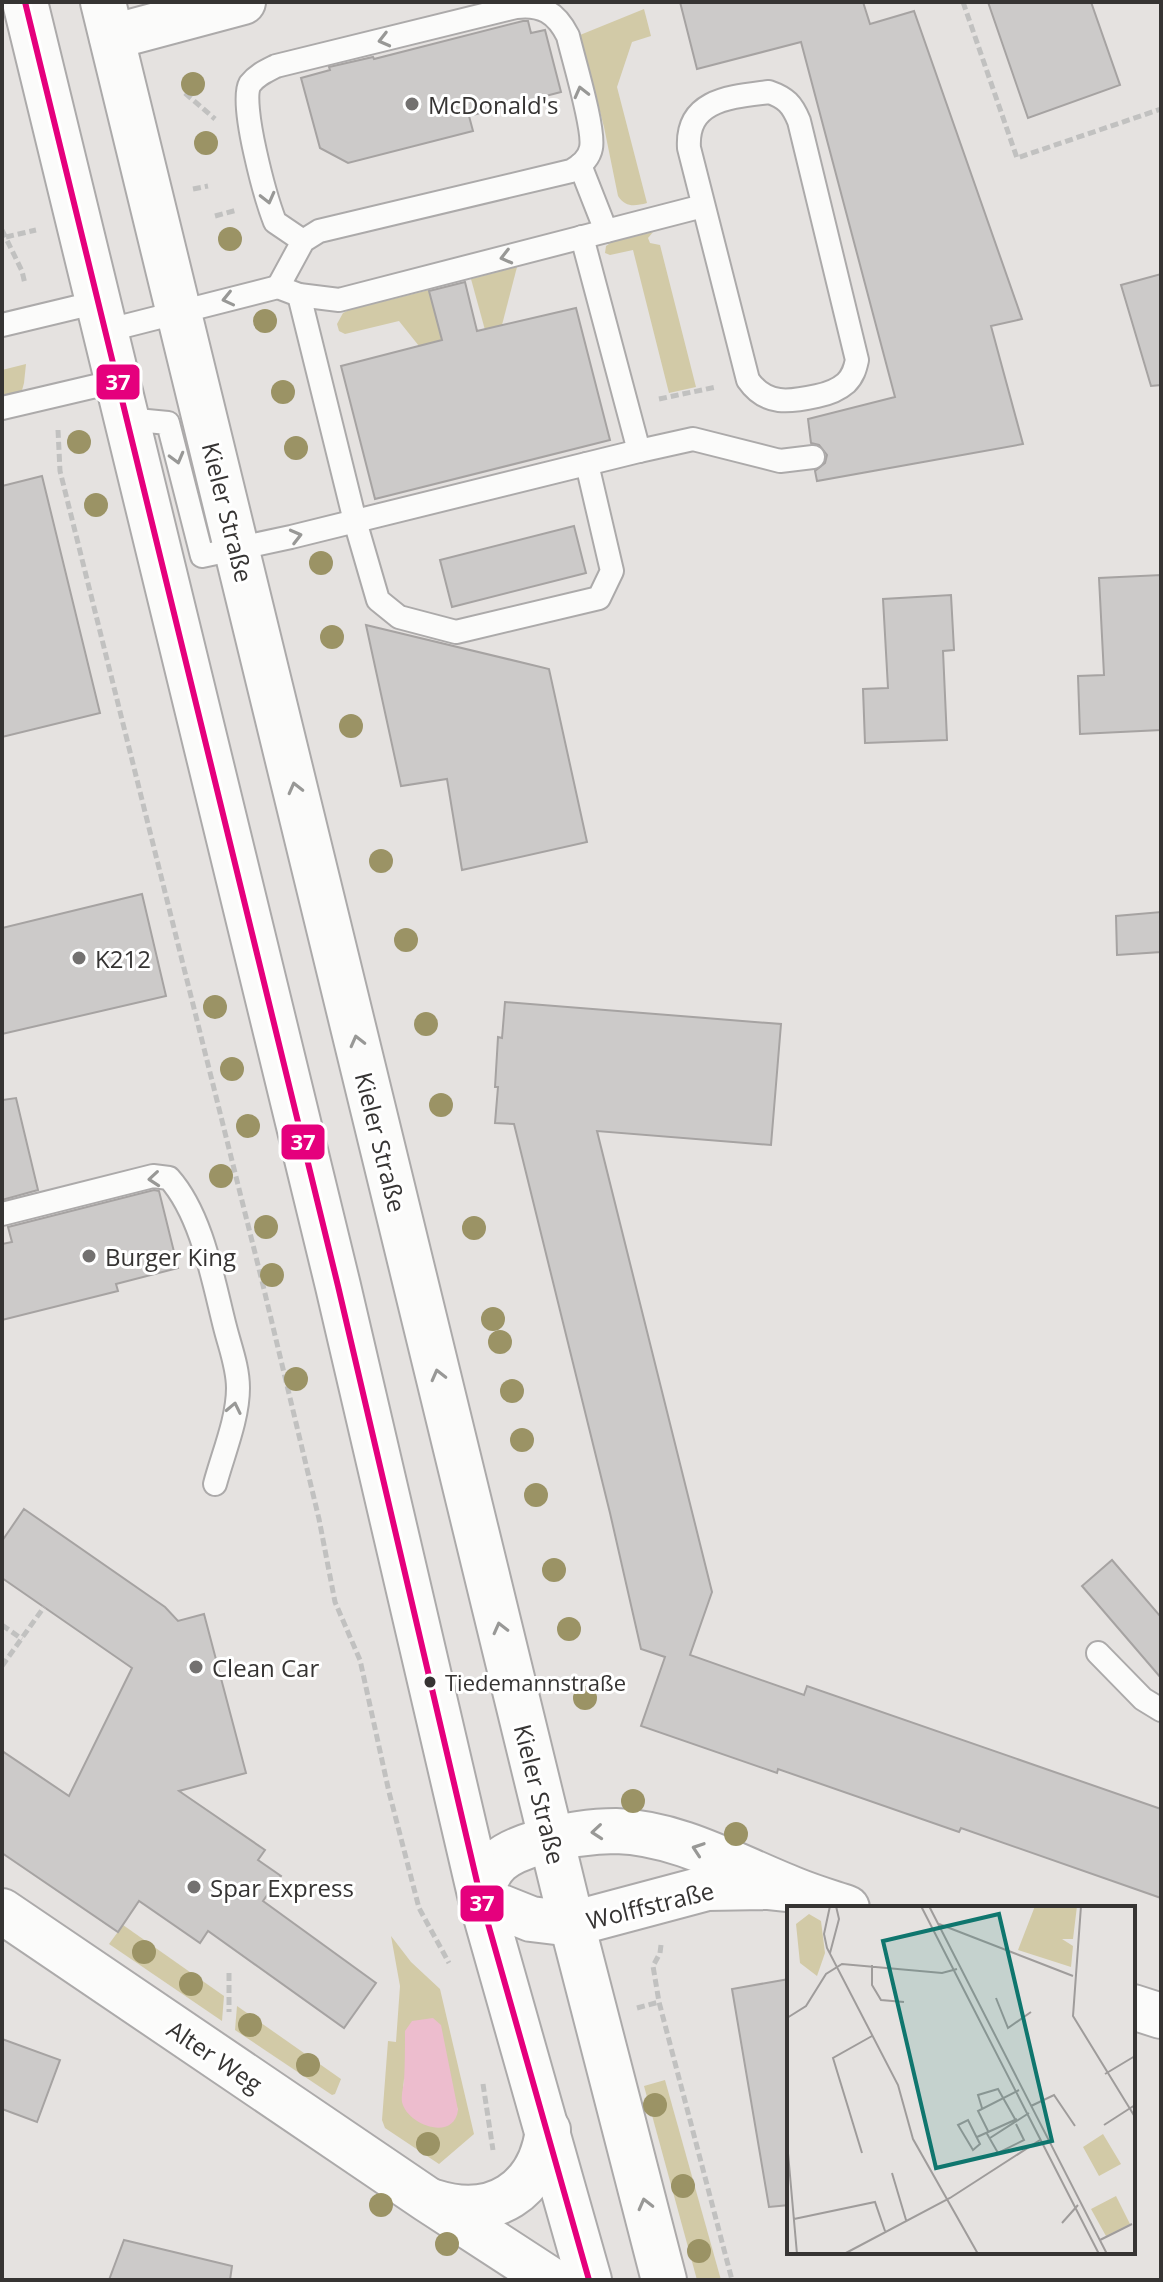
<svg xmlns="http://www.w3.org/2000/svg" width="1163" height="2282" viewBox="0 0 1163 2282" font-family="'Open Sans',sans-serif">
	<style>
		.green { fill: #d2caa7; fill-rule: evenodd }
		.water { fill: #edbdce }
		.building { fill: #cccac9; stroke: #a6a3a2; stroke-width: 2 }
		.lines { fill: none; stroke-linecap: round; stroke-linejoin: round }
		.lane-casing { stroke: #acaaaa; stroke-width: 26 }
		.street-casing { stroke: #acaaaa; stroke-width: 48 }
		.primary-casing { stroke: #acaaaa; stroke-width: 48 }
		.path { stroke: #c1c1c0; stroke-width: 5; stroke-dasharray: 8 4; stroke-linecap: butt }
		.lane { stroke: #fbfbfa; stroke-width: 22 }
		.street { stroke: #fbfbfa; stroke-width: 44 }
		.primary { stroke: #fbfbfa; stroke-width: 44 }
		.bus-1-casing { stroke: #fff; stroke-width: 12 }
		.bus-1 { stroke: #e5007d; stroke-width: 6 }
		.tree { fill: #9b9365 }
		.oneway { stroke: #989896 }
		.poi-dot { fill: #737170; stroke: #fff; stroke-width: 3 }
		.bus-dot { fill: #363433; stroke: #fff; stroke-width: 3 }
		.labels { text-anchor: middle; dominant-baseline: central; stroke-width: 6; stroke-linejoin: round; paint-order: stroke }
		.bus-label { font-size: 22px; fill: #363433; stroke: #fff; text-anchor: start }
		.poi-label { font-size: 24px; fill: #363433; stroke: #fff; text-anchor: start }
		.street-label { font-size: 24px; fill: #363433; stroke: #fff }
		.inset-road { fill: none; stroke: #9f9c9b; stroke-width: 2 }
		.view { fill: #0f766e; fill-opacity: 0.15; stroke: #0f766e; stroke-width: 4 }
		.inset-edge { fill: none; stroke: #363433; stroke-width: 4 }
		.line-badge { stroke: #fff; stroke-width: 3 }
		.badge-label { font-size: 22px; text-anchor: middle; font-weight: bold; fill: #fff }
	</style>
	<rect width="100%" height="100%" fill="#e5e2e0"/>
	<g class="green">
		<path d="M644,9L651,36L632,42L617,87L647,203C635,206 626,208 618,196L604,127L580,35Z"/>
		<path d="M653,232L648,238L650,243L660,245L696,387L669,393L633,250L610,255L605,253L606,246L612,242Z"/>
		<path d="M517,267L502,325L485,330L471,279Z"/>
		<path d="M429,290L442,340L419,346L399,321L345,334L339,331L337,324L343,313L349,310Z"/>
		<path d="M26,364L24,383L21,394L2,401V370Z"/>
		<path d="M123,1925L224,1996L222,2021L109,1944Z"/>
		<path d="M391,1936L411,1962L440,1989L474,2134L439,2164L385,2128L382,2120L388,2041L396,2042L400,1986ZM404,2079L454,2099L458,2110L402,2102Z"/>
		<path d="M237,2006L341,2079L335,2094L332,2095L235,2030Z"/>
		<path d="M665,2080L721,2280H697L644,2086Z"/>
	</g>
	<path class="water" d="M433,2018L441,2025L458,2110C454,2142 407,2125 402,2102C401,2096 403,2088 404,2082C405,2065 405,2048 405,2031L412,2021Z"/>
	<g class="building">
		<path d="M680,2H863L870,24L914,11L1022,319L991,326L1023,444L817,481L815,471L825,463L827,455L819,445L811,443L808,419L895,397L801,42L697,69Z"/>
		<path d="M988,2H1091L1120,85L1028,118Z"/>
		<path d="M523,21H528L531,33L545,30L561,92L469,116L473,131L348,163L320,148L301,78L330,70L329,67L373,57L374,59Z"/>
		<path d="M1161,274V385L1151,386L1121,285Z"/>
		<path d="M465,282L477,331L576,308L610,440L375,499L341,366L442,340L429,291Z"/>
		<path d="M42,476L100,713L2,737V486Z"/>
		<path d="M574,526L586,573L452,607L440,560Z"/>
		<path d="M1161,575V730L1080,734L1078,676L1104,675L1099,578Z"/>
		<path d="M951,595L954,650L943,651L947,740L865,743L863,689L888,688L883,599Z"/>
		<path d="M366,625L549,669L587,842L462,870L447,779L401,786Z"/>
		<path d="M142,894L166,996L2,1034V928Z"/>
		<path d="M1161,912V952L1117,955L1116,916Z"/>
		<path d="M505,1002L781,1024L771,1145L597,1131L712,1592L690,1655L804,1695L807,1686L1161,1809V1898L961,1828L959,1832L778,1769L777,1773L641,1726L665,1657L641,1649L610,1513L514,1124L495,1123L498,1087H495L497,1054L498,1037L502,1038Z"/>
		<path d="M16,1098L38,1190L2,1200V1100Z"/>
		<path d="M154,1190L159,1191L178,1268L116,1284L118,1291L2,1320V1244L12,1242L8,1227Z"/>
		<path d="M24,1509L165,1607L178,1621L204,1614L246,1773L179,1791L265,1850L258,1860L281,1876L263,1901L376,1983L344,2028L208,1931L200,1943L139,1901L118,1932L2,1853V1751L69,1796L132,1668L2,1578V1541Z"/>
		<path d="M1112,1560L1161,1617V1678L1082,1586Z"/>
		<path d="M789,1979V2205L769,2207L732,1989Z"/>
		<path d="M2,2039L60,2060L37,2122L2,2109Z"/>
		<path d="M124,2240L232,2266L230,2280H109Z"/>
	</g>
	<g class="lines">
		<g class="lane-casing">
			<g id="lane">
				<path d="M769,92C786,98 792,104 799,121L857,360C855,369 853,376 846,383C838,390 827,394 817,396C790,402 766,406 748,380L689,148C686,99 731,97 769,92Z"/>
				<path d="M580,165L606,231"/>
				<path d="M278,287L303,241L319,231L571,171C580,166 589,159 591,148C595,129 573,58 568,36C556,12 541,4 516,7L276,66C266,71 257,75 250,84C239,103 266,199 275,222L303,241"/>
				<path d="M299,295L355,521L378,600L399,617L456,632L599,598L612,571L587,464"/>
				<path d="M2,325L98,302"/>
				<path d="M105,331L278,287L299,295L339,300L703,206"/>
				<path d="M2,408L117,381"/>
				<path d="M126,419L168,423L202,556L291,537L639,451L582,237"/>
				<path d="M639,451L693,439L780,461L813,457"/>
				<path d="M2,1214L153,1176L169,1178C202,1215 213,1280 225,1327C230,1347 238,1367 238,1388C238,1419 223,1454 215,1484"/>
				<path d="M1098,1653L1143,1699L1161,1710"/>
			</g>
		</g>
		<g class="street-casing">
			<g id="street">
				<path d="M112,37L243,2"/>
				<path d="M795,1890L767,1887L707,1888L572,1924L531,1919L481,1899C487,1863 504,1853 537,1843C562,1836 589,1831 616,1831C680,1833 736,1867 795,1890C812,1897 829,1902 847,1908"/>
				<path d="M2,1911L428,2200L551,2280"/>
				<path d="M1133,2007L1161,2016"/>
				<path d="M434,2202C493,2221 540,2191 548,2130"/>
			</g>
		</g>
		<g class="primary-casing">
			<g id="primary">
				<path d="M25,2L338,1286L481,1899L589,2280"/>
				<path d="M103,2L572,1924L664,2280"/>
			</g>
		</g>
		<g class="path">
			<path d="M963,2L1017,158L1161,109"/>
			<path d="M185,93L215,119"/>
			<path d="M193,189L208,186"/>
			<path d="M215,216L237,210"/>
			<path d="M2,230L22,271L25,284"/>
			<path d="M6,237L36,230"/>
			<path d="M659,399L716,387"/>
			<path d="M58,430L60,471L262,1281L319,1519L335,1602L360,1660L389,1792L419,1908L449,1963"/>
			<path d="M2,1625L22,1639"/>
			<path d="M2,1666L44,1607"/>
			<path d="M661,1945L660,1953L653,1966L659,2002L732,2280"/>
			<path d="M229,1973V2012"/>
			<path d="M637,2008L659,2002"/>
			<path d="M483,2084L493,2150"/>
		</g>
		<use href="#lane" class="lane"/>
		<use href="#street" class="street"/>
		<use href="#primary" class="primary"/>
		<g class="bus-1-casing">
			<path id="bus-1" d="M25,2L338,1286L481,1899L589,2280"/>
		</g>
		<use href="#bus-1" class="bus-1"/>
	</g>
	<g class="tree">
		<circle cx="193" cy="84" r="12"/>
		<circle cx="206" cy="143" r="12"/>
		<circle cx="230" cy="239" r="12"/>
		<circle cx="265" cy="321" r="12"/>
		<circle cx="283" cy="392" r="12"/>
		<circle cx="79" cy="442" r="12"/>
		<circle cx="296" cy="448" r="12"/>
		<circle cx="96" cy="505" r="12"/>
		<circle cx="321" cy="563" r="12"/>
		<circle cx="332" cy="637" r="12"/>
		<circle cx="351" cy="726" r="12"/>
		<circle cx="381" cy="861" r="12"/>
		<circle cx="406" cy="940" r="12"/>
		<circle cx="215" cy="1007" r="12"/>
		<circle cx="426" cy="1024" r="12"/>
		<circle cx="232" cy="1069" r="12"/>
		<circle cx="441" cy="1105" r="12"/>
		<circle cx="248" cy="1126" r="12"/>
		<circle cx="221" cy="1176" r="12"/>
		<circle cx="266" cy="1227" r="12"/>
		<circle cx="474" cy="1228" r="12"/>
		<circle cx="272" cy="1275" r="12"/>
		<circle cx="493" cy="1319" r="12"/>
		<circle cx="500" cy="1342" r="12"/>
		<circle cx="296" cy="1379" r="12"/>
		<circle cx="512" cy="1391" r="12"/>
		<circle cx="522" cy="1440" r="12"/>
		<circle cx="536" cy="1495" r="12"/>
		<circle cx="554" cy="1570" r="12"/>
		<circle cx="569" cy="1629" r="12"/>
		<circle cx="585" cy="1698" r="12"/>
		<circle cx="633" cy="1801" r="12"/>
		<circle cx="736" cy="1834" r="12"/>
		<circle cx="144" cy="1952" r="12"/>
		<circle cx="191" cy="1984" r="12"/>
		<circle cx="250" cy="2025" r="12"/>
		<circle cx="308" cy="2065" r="12"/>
		<circle cx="655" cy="2105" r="12"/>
		<circle cx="428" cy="2144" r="12"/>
		<circle cx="683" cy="2186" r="12"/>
		<circle cx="381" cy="2205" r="12"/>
		<circle cx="447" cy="2244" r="12"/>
		<circle cx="699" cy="2251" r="12"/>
	</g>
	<defs><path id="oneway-chevron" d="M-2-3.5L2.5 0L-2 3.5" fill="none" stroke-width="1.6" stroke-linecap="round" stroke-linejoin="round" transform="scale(2)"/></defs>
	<g class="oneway">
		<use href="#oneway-chevron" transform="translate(384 40) rotate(166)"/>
		<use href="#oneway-chevron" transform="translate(581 92) rotate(-104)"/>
		<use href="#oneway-chevron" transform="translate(268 198) rotate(76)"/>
		<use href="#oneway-chevron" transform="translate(506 257) rotate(166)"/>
		<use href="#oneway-chevron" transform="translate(228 299) rotate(167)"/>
		<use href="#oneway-chevron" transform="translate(177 458) rotate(75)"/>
		<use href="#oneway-chevron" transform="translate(296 536) rotate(-14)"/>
		<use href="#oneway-chevron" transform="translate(295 788) rotate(-104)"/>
		<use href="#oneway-chevron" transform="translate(357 1041) rotate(-104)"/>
		<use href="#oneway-chevron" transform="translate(154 1179) rotate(175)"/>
		<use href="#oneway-chevron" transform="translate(438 1375) rotate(-104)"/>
		<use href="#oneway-chevron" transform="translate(234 1408) rotate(-78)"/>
		<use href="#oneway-chevron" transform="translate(500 1628) rotate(-104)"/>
		<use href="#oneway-chevron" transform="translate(597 1832) rotate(175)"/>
		<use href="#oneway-chevron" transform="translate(698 1849) rotate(-161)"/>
		<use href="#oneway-chevron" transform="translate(645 2204) rotate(-104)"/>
	</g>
	<g class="poi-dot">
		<circle cx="412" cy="104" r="8"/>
		<circle cx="79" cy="958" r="8"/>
		<circle cx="89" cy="1256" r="8"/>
		<circle cx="196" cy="1667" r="8"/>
		<circle cx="194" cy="1887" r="8"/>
	</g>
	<circle class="bus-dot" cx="430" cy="1682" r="7"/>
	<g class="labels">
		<g class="bus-label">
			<text x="445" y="1682">Tiedemannstraße</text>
		</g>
		<g class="poi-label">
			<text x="428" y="104">McDonald's</text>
			<text x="95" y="958">K212</text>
			<text x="105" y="1256">Burger King</text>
			<text x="212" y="1667">Clean Car</text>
			<text x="210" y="1887">Spar Express</text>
		</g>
		<g class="street-label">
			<text transform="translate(228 512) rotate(76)">Kieler Straße</text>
			<text transform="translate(381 1142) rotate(76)">Kieler Straße</text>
			<text transform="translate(540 1794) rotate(76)">Kieler Straße</text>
			<text transform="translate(650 1905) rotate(-14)">Wolffstraße</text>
			<text transform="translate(215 2056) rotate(34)">Alter Weg</text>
		</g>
	</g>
	<g transform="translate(787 1906)">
		<rect width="348" height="348" fill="#e5e2e0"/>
		<path d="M248,0H290L286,33H275L286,40L284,61L231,44ZM22,8L34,15L38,47L30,70L13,57L9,18ZM316,228L334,258L312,270L296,241ZM329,290L343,318L319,330L304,303Z" fill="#d2caa7"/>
		<path class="inset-road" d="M43,0L37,28L40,42L111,179L126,233L191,348M134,0L312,348M142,0L320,348M294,0L286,110L348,211M152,18L286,70M43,47L52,13L49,0M85,59V79L94,94L117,96M209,92L221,122L244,106M0,112L19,100L39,68L55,58L155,67L170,63M318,168L348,150M244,200L267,189L288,220M195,202L191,189L211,183L228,213M181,214L193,238L186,244L171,219ZM317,219L348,199M201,225L191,205L232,184M199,226L211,247L237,234L229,218M190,231L230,213M203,232L242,207M0,236L10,348M75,247L46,152L85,130M105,267L119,314M7,313L88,296L98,325M275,317L291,299M313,334L345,318M57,348L163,292L253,234"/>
		<path class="view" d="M212,8L265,235L149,262L96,35Z"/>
		<rect width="348" height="348" class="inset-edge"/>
	</g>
	<g class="line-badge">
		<rect x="95" y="363" width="46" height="38" rx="8" fill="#e5007d"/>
		<rect x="280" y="1123" width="46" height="38" rx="8" fill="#e5007d"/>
		<rect x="459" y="1884" width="46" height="39" rx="8" fill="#e5007d"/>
	</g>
	<g class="badge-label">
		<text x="118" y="390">37</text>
		<text x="303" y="1150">37</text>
		<text x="482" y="1911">37</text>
	</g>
	<rect width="1163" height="2282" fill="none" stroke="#363433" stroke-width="8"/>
</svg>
